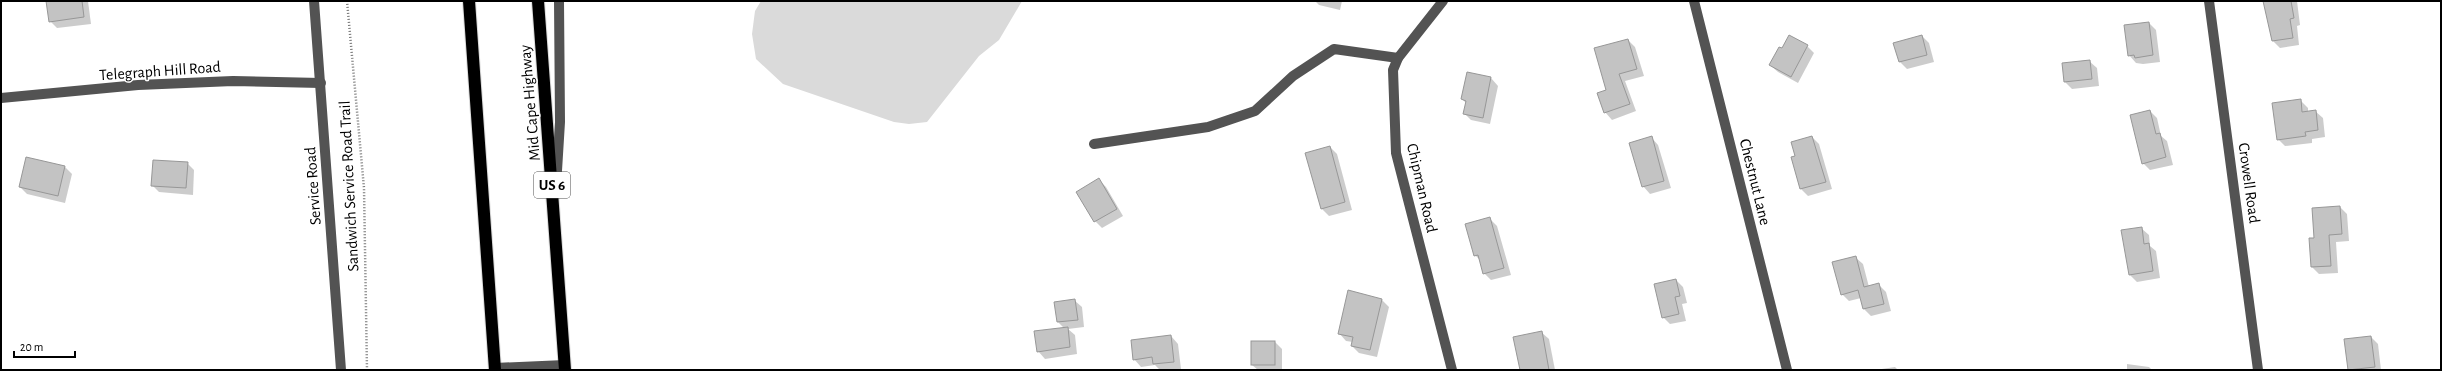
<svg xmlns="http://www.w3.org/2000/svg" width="2442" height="371" viewBox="0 0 2442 371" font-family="'Alegreya Sans',sans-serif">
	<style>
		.green { fill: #dadada }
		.shadow { fill: #0003 }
		.building { fill: #c3c3c3; stroke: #979797 }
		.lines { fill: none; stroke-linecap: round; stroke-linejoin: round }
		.highway-casing { stroke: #dbdbdb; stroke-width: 14 }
		.path { stroke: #757575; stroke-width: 2.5; stroke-dasharray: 1 2; stroke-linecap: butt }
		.minor { stroke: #535353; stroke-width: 10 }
		.highway { stroke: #000; stroke-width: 12 }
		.labels { text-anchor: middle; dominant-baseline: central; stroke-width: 3; stroke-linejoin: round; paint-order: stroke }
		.shield { fill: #fff; stroke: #4c4c4c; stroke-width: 1 }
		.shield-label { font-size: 15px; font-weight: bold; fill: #000 }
		.street-label { font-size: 16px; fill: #000; stroke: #fff }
	</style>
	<rect width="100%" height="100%" fill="#fff"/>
	<path class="green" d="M761,1H1022L999,40L979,56L927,122L909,124L894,122L783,84L756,59L752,34L755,11Z"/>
	<g class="shadow">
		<path d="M47,1H88L91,24L57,28L50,21Z"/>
		<path d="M1315,1H1342L1340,10L1319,5Z"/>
		<path d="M2264,1H2297L2300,25L2297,26L2299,45L2280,48L2273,41Z"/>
		<path d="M2149,23L2156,30L2160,62L2143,64L2136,63L2129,55Z"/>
		<path d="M1922,36L1929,43L1934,62L1907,69L1900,62L1895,44Z"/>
		<path d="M1628,40L1635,47L1644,76L1625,81L1636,111L1612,120L1605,112L1607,90Z"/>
		<path d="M1807,46L1814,53L1798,83L1778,72L1770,65L1783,50Z"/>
		<path d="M2089,61L2097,68L2099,86L2072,89L2065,82L2063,64Z"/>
		<path d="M1468,73L1491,78L1498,86L1490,124L1471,120L1464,113L1466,103L1462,99Z"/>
		<path d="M2300,100L2308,108V112L2315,111L2323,118L2325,137L2312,139V143L2285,146L2278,139Z"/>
		<path d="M2150,111L2157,118L2161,136L2167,141L2173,165L2150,170L2143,163Z"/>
		<path d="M1651,137L1658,145L1671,188L1650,194L1643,186Z"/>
		<path d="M1812,137L1819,144L1832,189L1808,196L1801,189L1796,156Z"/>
		<path d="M1330,147L1337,154L1352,210L1329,216L1321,208Z"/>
		<path d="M187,163L194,170L193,195L159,192L152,185Z"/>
		<path d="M65,167L72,174L65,203L27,194L20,187Z"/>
		<path d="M1099,180L1106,187L1123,216L1102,228L1095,221Z"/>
		<path d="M2340,207L2347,214L2349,241L2336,242L2338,273L2319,274L2312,267L2315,239Z"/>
		<path d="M1489,218L1497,226L1511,275L1491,280L1484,273L1480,260L1475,255Z"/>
		<path d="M2141,228L2149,235L2150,246L2156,251L2160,278L2137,282L2130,275Z"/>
		<path d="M1855,257L1863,264L1869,287L1878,284L1886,292L1891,311L1871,316L1864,309L1861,298L1849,301L1842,294Z"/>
		<path d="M1676,280L1683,287L1687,303L1682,304L1686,321L1670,324L1663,317Z"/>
		<path d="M1349,292L1382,300L1389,307L1377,357L1359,353L1352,346L1353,342L1346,341L1339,333Z"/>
		<path d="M1074,300L1082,307L1084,327L1068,329L1075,335L1077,354L1045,359L1038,351L1064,328L1058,322L1055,303Z"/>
		<path d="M1541,332L1549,339L1555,370H1521Z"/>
		<path d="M1171,336L1178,344L1181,369L1160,370L1155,365L1141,367L1134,359Z"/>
		<path d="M2371,337L2378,344L2381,370H2349Z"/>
		<path d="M1275,342L1282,349V370H1258L1252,365Z"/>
		<path d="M2127,364L2149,367L2152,370H2127Z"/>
		<path d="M1895,367L1898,370H1875Z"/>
	</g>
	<g class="building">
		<path d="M46,1H82L84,17L49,22Z"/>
		<path d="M2263,1H2291L2294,18L2290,19L2293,38L2272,41Z"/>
		<path d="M2149,22L2153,55L2135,58L2134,55L2128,56L2124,25Z"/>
		<path d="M1789,35L1808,45L1791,77L1769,65L1779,47L1782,48Z"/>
		<path d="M1922,35L1927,55L1899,62L1893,43Z"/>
		<path d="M1628,39L1637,69L1619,74L1630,104L1604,113L1597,93L1606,90L1594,48Z"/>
		<path d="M2090,60L2092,79L2064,82L2062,63Z"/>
		<path d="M1467,72L1491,77L1483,118L1463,114L1466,101L1461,99Z"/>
		<path d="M2301,99L2302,112L2316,110L2318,130L2305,132L2306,136L2277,140L2272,103Z"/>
		<path d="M2150,110L2156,134L2160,133L2166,157L2142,164L2130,115Z"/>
		<path d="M1652,136L1664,181L1642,187L1629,143Z"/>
		<path d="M1812,136L1826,182L1800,189L1791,157L1795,156L1791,142Z"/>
		<path d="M1330,146L1345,202L1321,209L1305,153Z"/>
		<path d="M26,157L65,166L58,196L19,187Z"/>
		<path d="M153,160L188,162L186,188L151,186Z"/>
		<path d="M1099,178L1117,209L1094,222L1076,192Z"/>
		<path d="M2340,206L2342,234L2329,235L2331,266L2311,267L2309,238H2314L2312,208Z"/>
		<path d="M1490,217L1504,268L1483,274L1478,255L1474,256L1465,224Z"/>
		<path d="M2142,227L2144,244L2149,243L2153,271L2129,275L2121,230Z"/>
		<path d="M1856,256L1864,287L1879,283L1884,304L1863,309L1858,290L1841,295L1832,262Z"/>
		<path d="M1676,279L1680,296L1675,297L1679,314L1662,318L1654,284Z"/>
		<path d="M1348,290L1382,299L1370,350L1351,346L1353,337L1338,334Z"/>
		<path d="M1075,299L1078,320L1057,322L1054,302Z"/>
		<path d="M1068,327L1070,347L1037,352L1034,331Z"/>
		<path d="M1542,331L1549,370H1520L1513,337Z"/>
		<path d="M1171,335L1174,362L1153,364L1152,357L1133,360L1131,340Z"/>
		<path d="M2371,336L2375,367L2348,370L2344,339Z"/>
		<rect x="1251" y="341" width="24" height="24"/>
	</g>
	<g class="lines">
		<g class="highway-casing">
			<g id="highway">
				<path d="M469,1L495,370"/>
				<path d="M538,1L565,370"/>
			</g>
		</g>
		<path class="path" d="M347,1L364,188L367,370"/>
		<g class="minor">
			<path d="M314,1L341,370"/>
			<path d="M1443,1L1398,58L1393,70L1396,153L1452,370"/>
			<path d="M1694,1L1787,370"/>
			<path d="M2209,1L2258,370"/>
			<path d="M1,98L138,85L233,81L321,83"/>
			<path d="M1094,144L1208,127L1255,111L1293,76L1334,49L1398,58"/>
			<path d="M556,187L560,122L559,1"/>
			<path d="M495,368L565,365"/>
		</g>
		<use href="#highway" class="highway"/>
	</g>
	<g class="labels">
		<rect class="shield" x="534" y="172" width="36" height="26" rx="3"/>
		<g class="shield-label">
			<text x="552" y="185">US 6</text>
		</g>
		<g class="street-label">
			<text transform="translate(160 71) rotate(-4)">Telegraph Hill Road</text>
			<text transform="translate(530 103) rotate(-95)">Mid Cape Highway</text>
			<text transform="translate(1755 182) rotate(76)">Chestnut Lane</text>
			<text transform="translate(2249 183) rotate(82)">Crowell Road</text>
			<text transform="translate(313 186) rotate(-94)">Service Road</text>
			<text transform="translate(349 186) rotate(-93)">Sandwich Service Road Trail</text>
			<text transform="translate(1422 188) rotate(77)">Chipman Road</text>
		</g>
	</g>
	<rect width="2442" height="371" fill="none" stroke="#000000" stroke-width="4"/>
	<path d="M14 351v6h61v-6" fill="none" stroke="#000000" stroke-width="2"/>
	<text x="20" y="351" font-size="12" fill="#000000" stroke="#ffffff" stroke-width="3" paint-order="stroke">20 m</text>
</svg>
